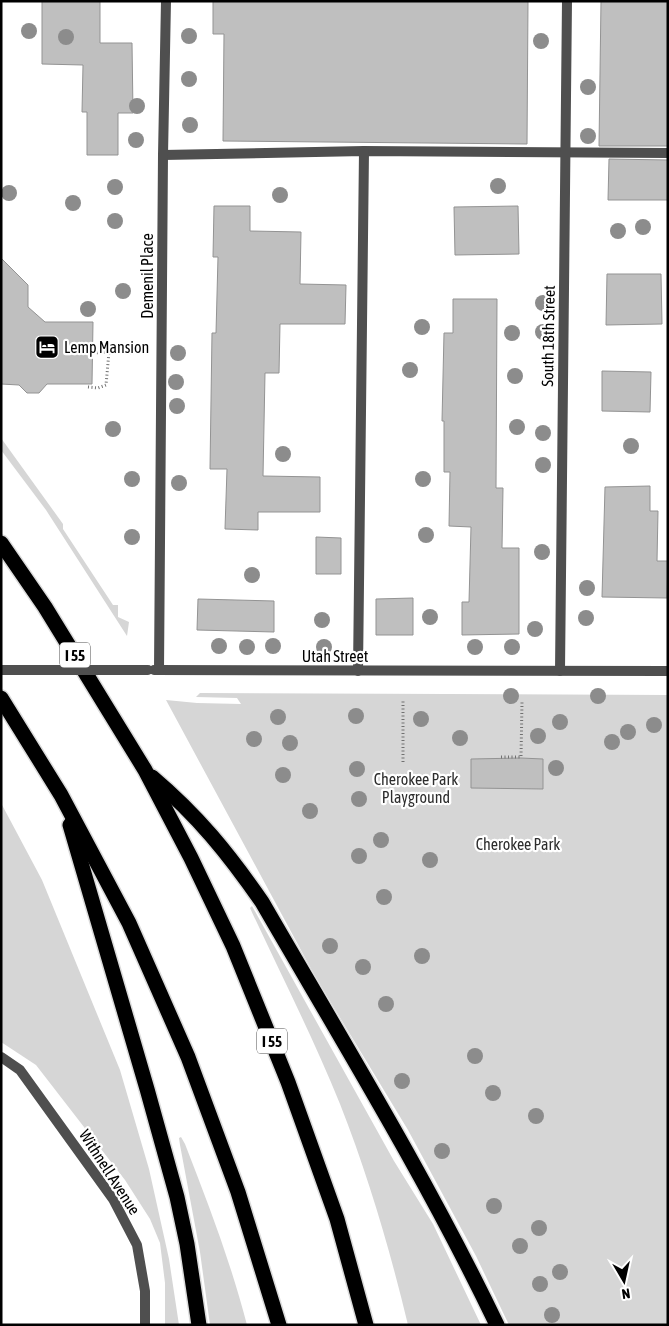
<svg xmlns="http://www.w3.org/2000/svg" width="669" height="1326" viewBox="0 0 669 1326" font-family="'Asap Condensed',sans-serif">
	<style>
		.green { fill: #d6d6d6 }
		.building { fill: #bfbfbf; stroke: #939393 }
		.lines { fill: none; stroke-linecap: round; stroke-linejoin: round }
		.motorway-casing { stroke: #dbdbdb; stroke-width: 18 }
		.path { stroke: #717171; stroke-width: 3; stroke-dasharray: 1 2.5; stroke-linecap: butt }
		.service { stroke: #4f4f4f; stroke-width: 10 }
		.minor { stroke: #4f4f4f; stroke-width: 10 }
		.motorway { stroke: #000; stroke-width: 15 }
		.minor-bridge { stroke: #4f4f4f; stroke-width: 10 }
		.tree { fill: #8c8c8c }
		.labels { text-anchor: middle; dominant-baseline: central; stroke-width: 4.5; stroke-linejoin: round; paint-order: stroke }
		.shield { fill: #fff; stroke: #4c4c4c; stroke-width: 1 }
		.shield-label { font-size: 15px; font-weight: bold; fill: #000 }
		.street-label { font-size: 16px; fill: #000; stroke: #fff }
		.poi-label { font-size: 16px; fill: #000; stroke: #fff; text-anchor: start }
		.park-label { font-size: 16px; fill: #2d2d2d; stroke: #fff }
	</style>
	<rect width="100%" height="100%" fill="#fff"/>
	<g class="green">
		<path d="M1,438L63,524V529L113,605H118V617L129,622L127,636L46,510L1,450Z"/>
		<path d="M200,693L668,695V1325H509L476,1256L408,1130L316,978L166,700L197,703L241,704L237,698L196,697Z"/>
		<path d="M1,803L42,880L120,1070L149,1169L169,1259L179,1325H165V1283L160,1243L150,1219L125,1180L36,1065L1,1042Z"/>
		<path d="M252,906L394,1161L433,1224L481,1325H408C390,1250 368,1175 340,1104C313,1037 280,973 250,908Z"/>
		<path d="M181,1137L185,1144C208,1203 231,1263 247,1325H210L200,1252L180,1145L179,1138Z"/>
	</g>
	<g class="building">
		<path d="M42,1H100V43H132L133,113H118V155H87V112H82L83,65L42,64Z"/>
		<path d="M213,1H528L527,144L223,141L224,34H213Z"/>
		<path d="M601,1H668V146H599Z"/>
		<path d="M609,159L668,160V200H608Z"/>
		<path d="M214,206H250V231L301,232L300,284L346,285L345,324H280L279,373H265L263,476L320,477V512H258V530L225,529L227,469H210L212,333H216L218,257H213Z"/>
		<path d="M518,206L519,254L455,255L454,207Z"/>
		<path d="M1,258L28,285V307L45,322H93L92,384H47L39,393H27L19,385L1,384Z"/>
		<path d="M607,274H661L662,324L606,325Z"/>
		<path d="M453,299H497L496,488H503L502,548H519V634L462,635V602H469L471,527L449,526L450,472H444V421H442L444,333H453Z"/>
		<path d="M602,371L651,372L650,412L602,411Z"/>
		<path d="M650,486V511H658L657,561H668L667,598L602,597L605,487Z"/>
		<path d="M316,537L341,538V574H316Z"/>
		<path d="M413,598V635H376V599Z"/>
		<path d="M198,599L274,601V632L197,630Z"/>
		<path d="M521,758L543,759V789L471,788V759Z"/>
	</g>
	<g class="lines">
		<g class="motorway-casing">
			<g id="motorway">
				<path d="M1,543L45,607L145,770L191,858L233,946L288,1082L337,1219L366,1325"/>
				<path d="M1,698L61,795L129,923L188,1057L238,1192L279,1325"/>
				<path d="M152,777C198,816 228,853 262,902C343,1042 427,1179 497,1325"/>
				<path d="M70,825L147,1089L177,1197L187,1244L199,1325"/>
			</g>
		</g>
		<g class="path">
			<path d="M109,352L134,353"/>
			<path d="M88,387L98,388L106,385L109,352L92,353"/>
			<path d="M501,757H521L522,702"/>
			<path d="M403,762V701"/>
		</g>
		<g class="service">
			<path d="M163,155L364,151L668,153"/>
			<path d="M358,671L364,151"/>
		</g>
		<g class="minor">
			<path d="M154,670L668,671"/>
			<path d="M159,670L163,155L166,1"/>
			<path d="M560,671L567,1"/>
			<path d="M1,1057L20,1070L113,1199L137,1245L145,1291V1325"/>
		</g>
		<use href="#motorway" class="motorway"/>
		<path class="minor-bridge" d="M1,670H148"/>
	</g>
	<g class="tree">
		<circle cx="29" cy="31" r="8"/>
		<circle cx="189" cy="36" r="8"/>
		<circle cx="66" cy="37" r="8"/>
		<circle cx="541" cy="41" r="8"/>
		<circle cx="189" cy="79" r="8"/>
		<circle cx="588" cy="87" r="8"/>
		<circle cx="137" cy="106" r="8"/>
		<circle cx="190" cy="125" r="8"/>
		<circle cx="588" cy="136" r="8"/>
		<circle cx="136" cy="140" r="8"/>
		<circle cx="498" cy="186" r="8"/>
		<circle cx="115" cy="187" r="8"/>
		<circle cx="9" cy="193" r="8"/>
		<circle cx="280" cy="195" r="8"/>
		<circle cx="73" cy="203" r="8"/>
		<circle cx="115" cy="221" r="8"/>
		<circle cx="643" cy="227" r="8"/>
		<circle cx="618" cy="231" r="8"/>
		<circle cx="123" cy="291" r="8"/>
		<circle cx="543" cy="303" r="8"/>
		<circle cx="88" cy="309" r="8"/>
		<circle cx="422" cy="327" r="8"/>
		<circle cx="543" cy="332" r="8"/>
		<circle cx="512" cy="333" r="8"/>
		<circle cx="178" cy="353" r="8"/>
		<circle cx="410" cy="370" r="8"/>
		<circle cx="515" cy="376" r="8"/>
		<circle cx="176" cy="382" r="8"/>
		<circle cx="177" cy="406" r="8"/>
		<circle cx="517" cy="427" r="8"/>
		<circle cx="113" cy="429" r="8"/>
		<circle cx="543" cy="433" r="8"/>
		<circle cx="631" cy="446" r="8"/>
		<circle cx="283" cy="454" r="8"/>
		<circle cx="543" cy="465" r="8"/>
		<circle cx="132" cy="479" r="8"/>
		<circle cx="423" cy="479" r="8"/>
		<circle cx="179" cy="483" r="8"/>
		<circle cx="426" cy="535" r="8"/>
		<circle cx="132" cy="537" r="8"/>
		<circle cx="542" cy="552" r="8"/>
		<circle cx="252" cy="575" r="8"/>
		<circle cx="587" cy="588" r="8"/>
		<circle cx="430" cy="617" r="8"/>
		<circle cx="586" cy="618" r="8"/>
		<circle cx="322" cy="620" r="8"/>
		<circle cx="535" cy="629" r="8"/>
		<circle cx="219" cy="646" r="8"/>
		<circle cx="273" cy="646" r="8"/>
		<circle cx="247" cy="647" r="8"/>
		<circle cx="324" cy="647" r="8"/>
		<circle cx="475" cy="647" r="8"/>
		<circle cx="512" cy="647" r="8"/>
		<circle cx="511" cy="696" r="8"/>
		<circle cx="598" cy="696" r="8"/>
		<circle cx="356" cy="716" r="8"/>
		<circle cx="278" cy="717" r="8"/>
		<circle cx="421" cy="719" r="8"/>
		<circle cx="560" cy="722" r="8"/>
		<circle cx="654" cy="725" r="8"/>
		<circle cx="628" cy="732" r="8"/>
		<circle cx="538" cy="736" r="8"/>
		<circle cx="460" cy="738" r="8"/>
		<circle cx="254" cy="739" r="8"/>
		<circle cx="612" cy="742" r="8"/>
		<circle cx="290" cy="743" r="8"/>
		<circle cx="556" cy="768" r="8"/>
		<circle cx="357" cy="769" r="8"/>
		<circle cx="283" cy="775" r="8"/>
		<circle cx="359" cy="799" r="8"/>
		<circle cx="310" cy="811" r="8"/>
		<circle cx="381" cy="840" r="8"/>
		<circle cx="359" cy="856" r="8"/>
		<circle cx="430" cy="860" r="8"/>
		<circle cx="384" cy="897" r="8"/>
		<circle cx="330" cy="946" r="8"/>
		<circle cx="422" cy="956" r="8"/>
		<circle cx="363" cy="967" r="8"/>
		<circle cx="386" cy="1004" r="8"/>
		<circle cx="475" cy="1056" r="8"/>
		<circle cx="402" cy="1081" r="8"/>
		<circle cx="493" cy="1093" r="8"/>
		<circle cx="536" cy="1116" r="8"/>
		<circle cx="442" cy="1151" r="8"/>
		<circle cx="494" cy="1206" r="8"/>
		<circle cx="539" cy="1228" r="8"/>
		<circle cx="520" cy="1246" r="8"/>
		<circle cx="560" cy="1272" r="8"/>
		<circle cx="540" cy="1284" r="8"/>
		<circle cx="552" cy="1315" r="8"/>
	</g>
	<defs>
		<g id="hotel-square" transform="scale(1.25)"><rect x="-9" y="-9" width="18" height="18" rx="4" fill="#000" stroke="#fff"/><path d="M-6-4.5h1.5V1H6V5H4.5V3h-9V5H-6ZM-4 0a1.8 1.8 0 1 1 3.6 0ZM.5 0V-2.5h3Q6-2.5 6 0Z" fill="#fff"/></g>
	</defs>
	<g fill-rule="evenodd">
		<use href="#hotel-square" x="47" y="347"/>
	</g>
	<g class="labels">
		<g class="shield">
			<rect x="60" y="642.5" width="30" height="25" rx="4"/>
			<rect x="257" y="1028.5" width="30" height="25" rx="4"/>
		</g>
		<g class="shield-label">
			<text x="75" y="655">I 55</text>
			<text x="272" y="1041">I 55</text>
		</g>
		<g class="street-label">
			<text transform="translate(147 276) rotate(-90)">Demenil Place</text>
			<text transform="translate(548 336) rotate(-89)">South 18th Street</text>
			<text x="335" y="656">Utah Street</text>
			<text transform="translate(110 1172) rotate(57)">Withnell Avenue</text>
		</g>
		<g class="poi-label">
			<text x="64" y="347">Lemp Mansion</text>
		</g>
		<g class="park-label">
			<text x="416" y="779">Cherokee Park<tspan x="416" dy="18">Playground</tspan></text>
			<text x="518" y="844">Cherokee Park</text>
		</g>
	</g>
	<rect width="669" height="1326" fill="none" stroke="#000000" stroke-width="5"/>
	<g transform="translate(624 1281) rotate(171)" stroke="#ffffff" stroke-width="4" paint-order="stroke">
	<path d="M0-4L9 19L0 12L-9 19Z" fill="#000000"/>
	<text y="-8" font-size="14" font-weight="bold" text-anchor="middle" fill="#000000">N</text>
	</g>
</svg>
